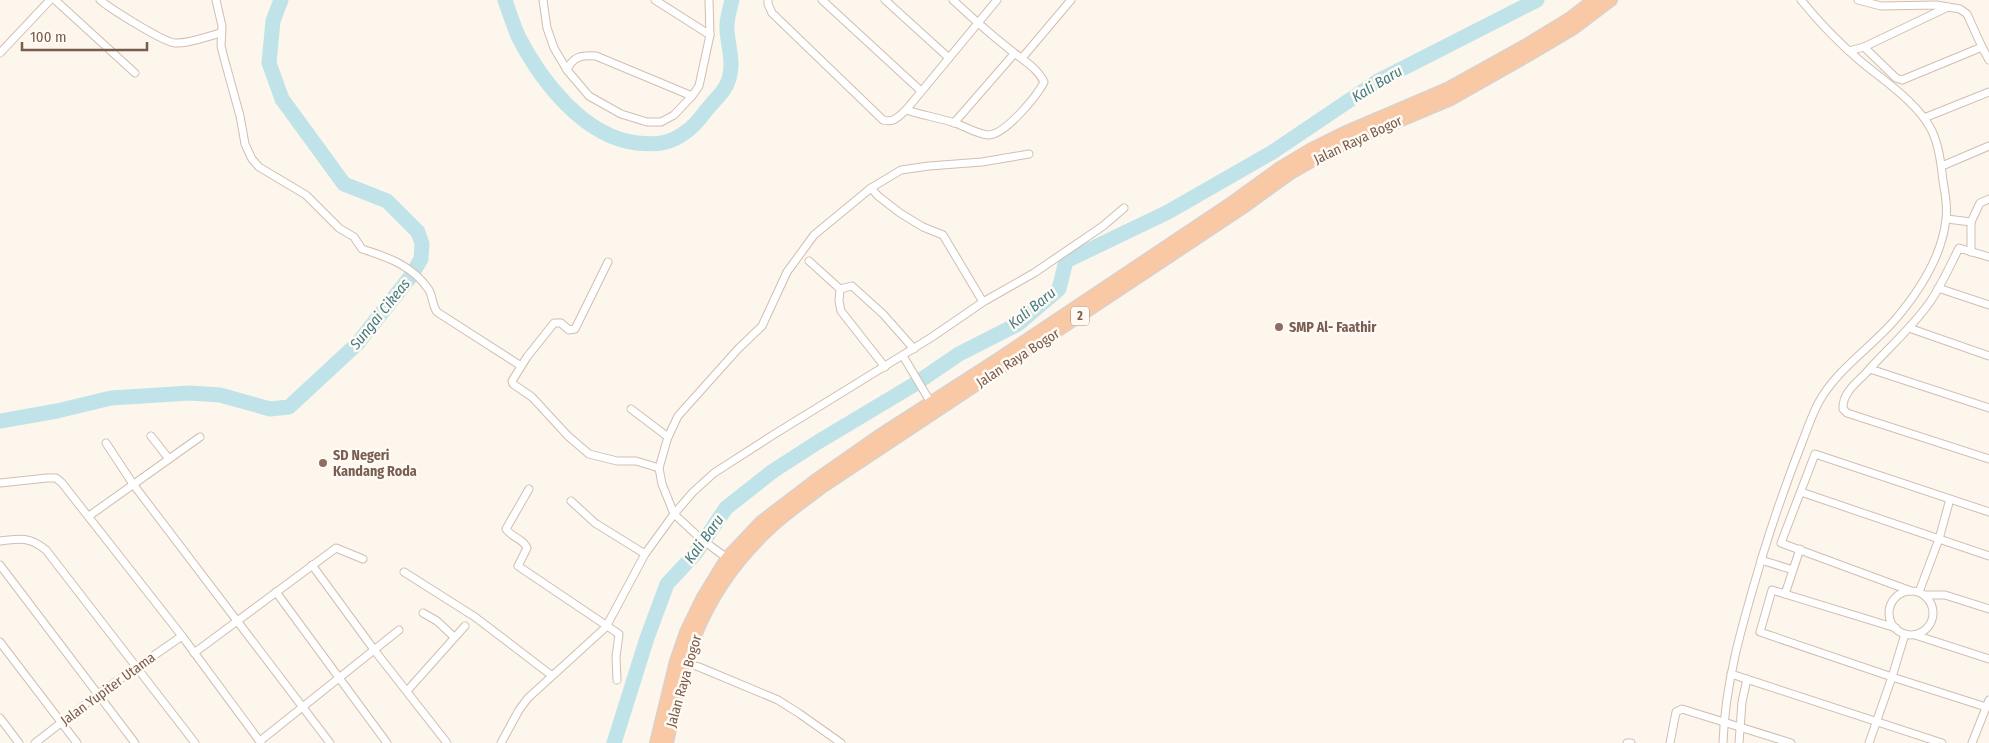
<svg xmlns="http://www.w3.org/2000/svg" width="1989" height="743" viewBox="0 0 1989 743" font-family="'Fira Sans Condensed',sans-serif">
	<style>
		.lines { fill: none; stroke-linecap: round; stroke-linejoin: round }
		.river { stroke: #bfe3e8; stroke-width: 15 }
		.minor-casing { stroke: #d1beb0; stroke-width: 9 }
		.trunk-casing { stroke: #dad1cd; stroke-width: 14 }
		.minor { stroke: #fff; stroke-width: 7 }
		.trunk { stroke: #f9c8a4; stroke-width: 11 }
		.education-dot { fill: #8d6e63; stroke: #fffaf3; stroke-width: 2 }
		.labels { text-anchor: middle; dominant-baseline: central; stroke-width: 5; stroke-linejoin: round; paint-order: stroke }
		.shield { fill: #fffaf3; stroke: #a28b7f; stroke-width: 1 }
		.shield-label { font-size: 12px; font-weight: bold; fill: #7a5c4d }
		.street-label { font-size: 14px; fill: #7a5c4d; stroke: #fffaf3 }
		.education-label { font-size: 14px; font-weight: bold; fill: #785e54; stroke: #fffaf3; text-anchor: start }
		.water-label { font-size: 15px; font-style: italic; fill: #437c86; stroke: #fffaf3 }
	</style>
	<rect width="100%" height="100%" fill="#fdf6ec"/>
	<g class="lines">
		<g class="river">
			<path d="M505,0C509,12 513,24 518,36C541,81 584,137 637,143C658,145 670,144 687,131C698,123 701,116 710,106C718,96 724,93 729,79C734,62 728,46 727,30C726,20 730,9 732,0"/>
			<path d="M0,421L57,411L111,398L190,393L220,395L270,409L289,407L357,344L411,276L421,259L422,244L418,232L387,201L344,184L282,99L269,63L273,21L281,0"/>
			<path d="M614,743L647,638L667,584L695,554L726,508L773,471L818,442L915,384L959,354L1018,324L1059,289L1066,261L1168,212L1271,153L1378,81L1537,0"/>
		</g>
		<g class="minor-casing">
			<g id="minor">
				<path d="M55,0L135,73"/>
				<path d="M100,0C111,9 163,42 175,43C189,44 208,36 221,33"/>
				<path d="M216,0L222,26L221,46L224,58L240,116L245,144L252,159L259,167L306,195L339,228L354,237L362,249C388,257 413,266 429,290C433,297 432,305 437,312L521,366"/>
				<path d="M543,0L547,28L554,48L567,70L589,96L621,114L647,122H661L674,115L692,96L699,86L710,35L709,0"/>
				<path d="M655,0L710,35"/>
				<path d="M768,0V4L772,13L883,120C894,123 898,117 906,110C922,115 939,118 955,123C966,127 977,134 988,135C1005,135 1037,96 1044,82C1037,67 1021,59 1008,48C989,33 971,17 953,0"/>
				<path d="M822,0L921,91"/>
				<path d="M885,0L949,58"/>
				<path d="M1858,0L1881,6L1936,5L1960,9L1967,14L1982,47L1902,80L1896,78L1864,47"/>
				<path d="M1982,47L1989,60"/>
				<path d="M1849,51L1864,47L1948,7"/>
				<path d="M0,53L50,0"/>
				<path d="M1022,58L1071,0"/>
				<path d="M567,70C573,56 582,55 596,56L692,96"/>
				<path d="M906,110L997,0"/>
				<path d="M1924,118L1989,92"/>
				<path d="M954,123L1014,54"/>
				<path d="M1942,166L1989,146"/>
				<path d="M871,188L878,196L900,213L923,227L943,235L983,302"/>
				<path d="M1947,219L1971,222L1980,203L1989,199"/>
				<path d="M1971,252V222"/>
				<path d="M1989,257L1959,248C1950,266 1941,286 1930,302C1911,329 1886,350 1865,374C1855,384 1842,394 1843,409L1847,413L1989,459"/>
				<path d="M809,261L840,289L839,301L841,311L885,367"/>
				<path d="M608,262L575,329L569,330L561,323H554L527,357L512,381L513,384L532,397L568,436L589,454L617,461H636L659,468"/>
				<path d="M1938,288L1989,305"/>
				<path d="M840,289L852,286L883,314L914,349"/>
				<path d="M1909,328L1989,356"/>
				<path d="M903,356L931,403"/>
				<path d="M1870,369L1989,408"/>
				<path d="M631,409L668,437"/>
				<path d="M151,436L169,459"/>
				<path d="M106,443L133,484L330,743"/>
				<path d="M0,483L47,478H56L62,483L182,636L261,743"/>
				<path d="M529,489L506,529C512,538 523,538 527,548L518,566L619,634L616,657L617,680"/>
				<path d="M1801,492L1989,556"/>
				<path d="M571,501L595,523L645,554"/>
				<path d="M89,516L200,437"/>
				<path d="M0,541C20,538 30,537 46,550L195,743"/>
				<path d="M727,558L701,539L674,514L662,484L659,468L663,454L668,437L678,416L738,349L762,326L787,272L814,235L871,188L901,170L929,166L982,162L1029,154"/>
				<path d="M1761,560L1793,570"/>
				<path d="M0,565L135,743"/>
				<path d="M312,565L375,651L447,743"/>
				<path d="M404,572L475,617L551,675"/>
				<path d="M1911,591L1781,543L1815,454L1989,512"/>
				<circle cx="1911" cy="613" r="22"/>
				<path d="M276,592L387,743"/>
				<path d="M1919,592L1939,539L1950,499"/>
				<path d="M1785,594L1800,549"/>
				<path d="M1924,595H1945L1989,609"/>
				<path d="M423,613L437,621L454,637"/>
				<path d="M1905,634L1892,677L1986,707"/>
				<path d="M1915,635L1989,659"/>
				<path d="M0,642L77,743"/>
				<path d="M194,653L336,548L363,559"/>
				<path d="M682,662L699,667L778,700L800,714L841,743"/>
				<path d="M1731,674L1942,743"/>
				<path d="M407,691L465,626"/>
				<path d="M0,718L19,743"/>
				<path d="M260,741L399,630"/>
				<path d="M35,743L97,695L182,636"/>
				<path d="M501,743L519,710L528,698L606,627L645,554L674,514L693,492L714,473L773,435L932,337L983,302L1034,273L1103,226L1124,208"/>
				<path d="M1627,743H1631"/>
				<path d="M1670,743L1676,712L1682,709L1791,743"/>
				<path d="M1723,743C1725,678 1745,616 1763,554C1775,515 1788,478 1803,440C1808,427 1813,412 1820,400C1838,369 1870,348 1894,321C1918,293 1942,257 1946,219C1948,207 1945,193 1943,181C1941,164 1939,146 1932,131C1918,102 1881,79 1858,59C1837,41 1818,21 1801,0"/>
				<path d="M1739,743L1742,702L1747,679"/>
				<path d="M1869,743L1892,677L1760,632L1772,590L1896,628"/>
				<path d="M1972,743L1989,700"/>
			</g>
		</g>
		<g class="trunk-casing">
			<g id="trunk">
				<path d="M656,743L676,661L686,632L702,599L727,558L761,522L816,480L879,436L997,360L1233,202L1280,168L1310,150L1344,133L1447,89L1528,44L1569,19L1594,0"/>
				<path d="M667,743C675,707 681,670 695,636C711,596 737,559 768,530C784,514 804,501 822,487L1242,208L1289,174L1317,158L1349,142L1451,99L1532,53L1574,28L1611,0"/>
			</g>
		</g>
		<use href="#minor" class="minor"/>
		<use href="#trunk" class="trunk"/>
	</g>
	<g class="education-dot">
		<circle cx="1279" cy="327" r="5"/>
		<circle cx="323" cy="463" r="5"/>
	</g>
	<g class="labels">
		<rect class="shield" x="1071" y="306.5" width="18" height="19" rx="4"/>
		<g class="shield-label">
			<text x="1080" y="316">2</text>
		</g>
		<g class="street-label">
			<text transform="translate(1358 140) rotate(-25)">Jalan Raya Bogor</text>
			<text transform="translate(1018 358) rotate(-33)">Jalan Raya Bogor</text>
			<text transform="translate(684 681) rotate(-74)">Jalan Raya Bogor</text>
			<text transform="translate(108 689) rotate(-36)">Jalan Yupiter Utama</text>
		</g>
		<g class="education-label">
			<text x="1289" y="327">SMP Al- Faathir</text>
			<text x="333" y="455">SD Negeri<tspan x="333" dy="16">Kandang Roda</tspan></text>
		</g>
		<g class="water-label">
			<text transform="translate(1377 84) rotate(-31)">Kali Baru</text>
			<text transform="translate(1032 308) rotate(-39)">Kali Baru</text>
			<text transform="translate(380 314) rotate(-51)">Sungai Cikeas</text>
			<text transform="translate(704 539) rotate(-54)">Kali Baru</text>
		</g>
	</g>
	<path d="M22 42v8h125v-8" fill="none" stroke="#7a5c4d" stroke-width="2.5"/>
	<text x="30" y="42" font-size="15" fill="#7a5c4d" stroke="#fffaf3" stroke-width="4" paint-order="stroke">100 m</text>
</svg>
